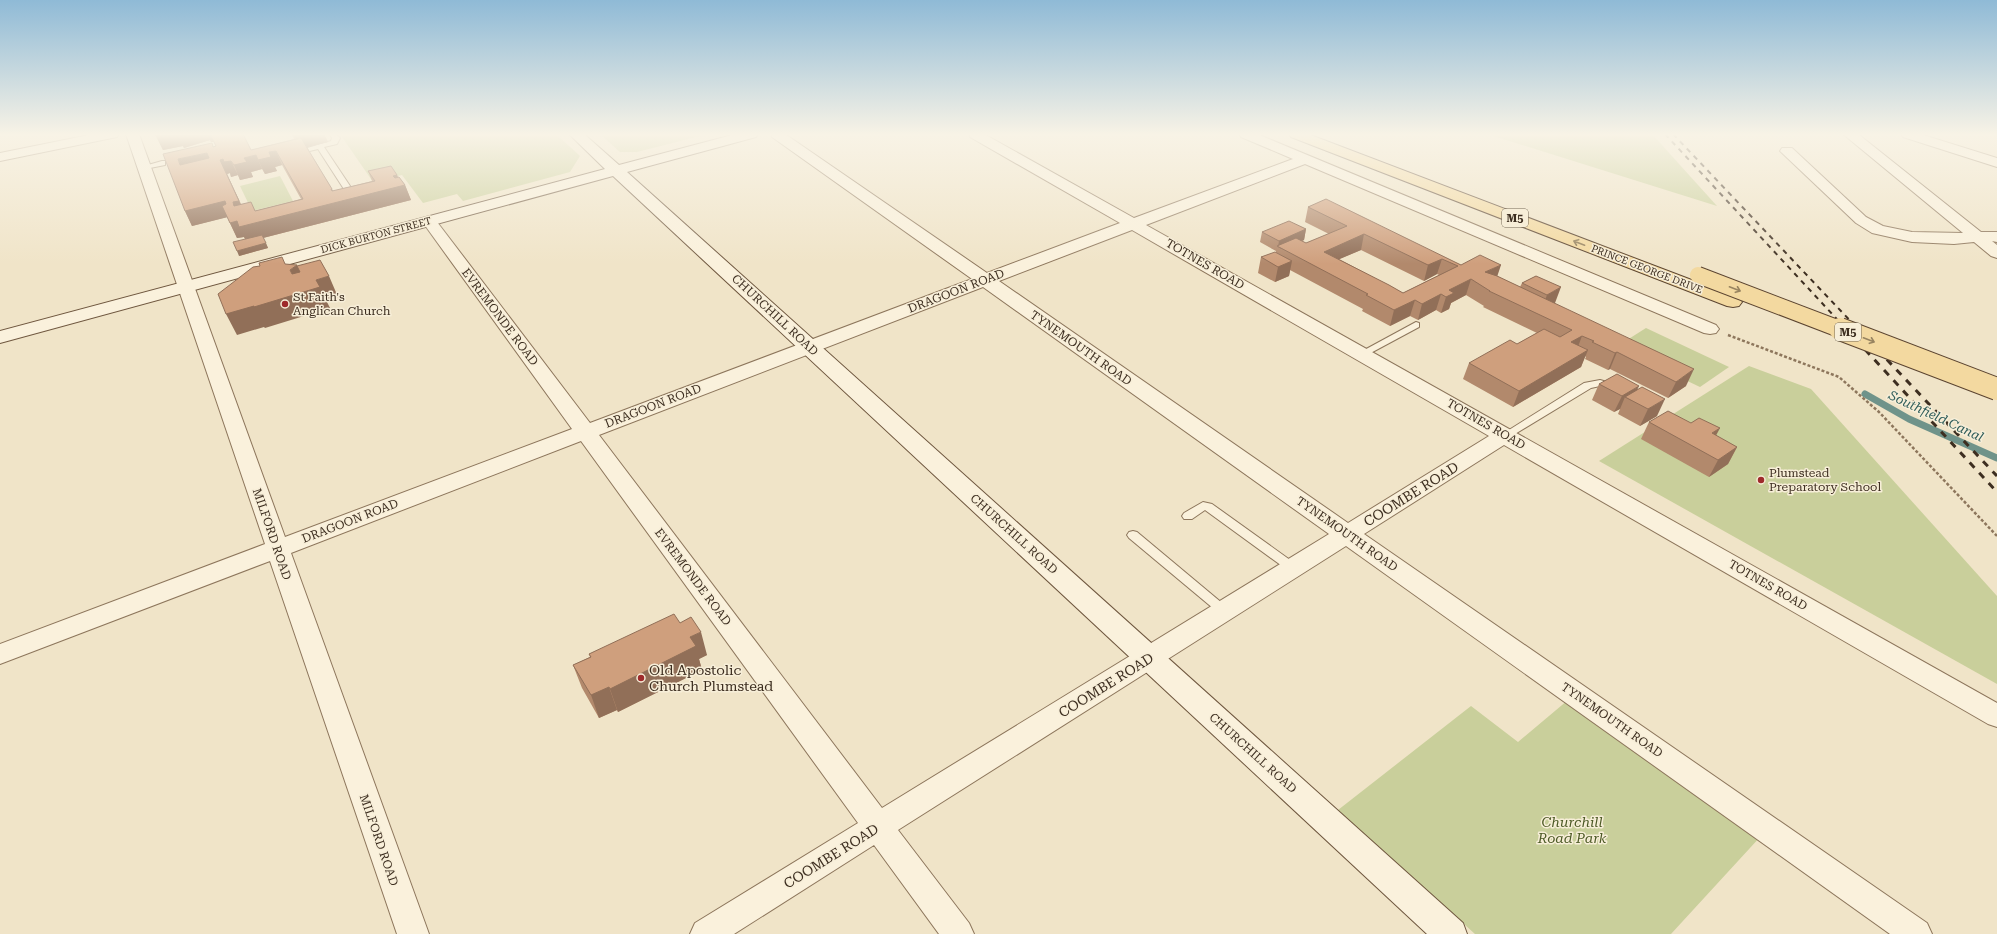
<svg xmlns="http://www.w3.org/2000/svg" width="1997" height="934" viewBox="0 0 1997 934" font-family="'Roboto Serif',serif">
	<style>
		.green { fill: #c9cf9b }
		.lines { fill: none; stroke-linecap: round; stroke-linejoin: round }
		.stream { stroke: #6f938a; stroke-width: 7 }
		.lane-casing { stroke: #8d765c; stroke-width: 2 }
		.street-casing { stroke: #8d765c; stroke-width: 2 }
		.secondary-casing { stroke: #6f573f; stroke-width: 2 }
		.primary-casing { stroke: #5b4430; stroke-width: 2 }
		.path { stroke: #8d765c; stroke-width: 2.5; stroke-dasharray: 3 2; stroke-linecap: butt }
		.lane { fill: #faf1dc; fill-rule: evenodd }
		.street { fill: #faf1dc; fill-rule: evenodd }
		.secondary { fill: #faf1dc; fill-rule: evenodd }
		.primary { fill: #f3d9a0; fill-rule: evenodd }
		.rail-far1 { stroke: #3d2e20; stroke-width: 2; stroke-dasharray: 5 5; stroke-linecap: butt }
		.rail { stroke: #3d2e20; stroke-width: 3; stroke-dasharray: 7 7; stroke-linecap: butt }
		.primary-bridge-far1-casing { stroke: #5b4430; stroke-width: 18; stroke-linecap: butt }
		.primary-bridge-casing { stroke: #5b4430; stroke-width: 24; stroke-linecap: butt }
		.primary-bridge-far1 { stroke: #f3d9a0; stroke-width: 16 }
		.primary-bridge { stroke: #f3d9a0; stroke-width: 22 }
		.wall { fill: #b2896c; fill-rule: evenodd }
		.shaded-wall { fill: #916f58 }
		.building { fill: #cf9f7d; stroke: #916f58; fill-rule: evenodd }
		.oneway { stroke: #988460 }
		.poi-dot { fill: #9e2a2b; stroke: #f7eed8; stroke-width: 1.5 }
		.labels { text-anchor: middle; dominant-baseline: central; stroke-width: 3; stroke-linejoin: round; paint-order: stroke }
		.far-street-label { font-size: 10px; fill: #3d2e20; stroke: #f7eed8 }
		.shield { fill: #f7eed8; stroke: #756857; stroke-width: 1 }
		.shield-label { font-size: 11px; font-weight: bold; fill: #3d2e20 }
		.street-label { font-size: 12px; fill: #3d2e20; stroke: #f7eed8 }
		.poi-label { font-size: 12px; fill: #3d2e20; stroke: #f7eed8; text-anchor: start }
		.water-label { font-size: 13px; font-style: italic; fill: #2f5d5a; stroke: #f7eed8 }
		.near-street-label { font-size: 14px; fill: #3d2e20; stroke: #f7eed8 }
		.near-poi-label { font-size: 14px; fill: #3d2e20; stroke: #f7eed8; text-anchor: start }
		.near-park-label { font-size: 14px; font-style: italic; fill: #4d5a26; stroke: #f7eed8 }
	</style>
	<rect width="100%" height="100%" fill="#f0e4c8"/>
	<g class="green">
		<path d="M340,134H556L580,156L570,172L463,201L457,194L423,203L402,175L373,182Z"/>
		<path d="M600,134H708L637,152H620Z"/>
		<path d="M1487,134H1652L1717,206Z"/>
		<path d="M280,176L293,201L252,211L240,186Z"/>
		<path d="M1646,328L1729,367L1700,387L1616,347Z"/>
		<path d="M1749,366L1811,389L1997,596V684L1599,461Z"/>
		<path d="M1568,700L1761,836L1671,934H1475L1338,810L1471,706L1518,742Z"/>
	</g>
	<g class="lines">
		<path class="stream" d="M1865,394L1909,419L1997,458"/>
		<g class="lane-casing">
			<g id="lane">
				<path d="M330,134H336L340,138L337,144L324,147L358,198L357,200H351L318,149L301,153L297,151L331,141L332,138Z"/>
				<path d="M162,161H165V165L145,169L141,167Z"/>
				<path d="M1416,322L1419,323V327L1365,356H1359L1357,354Z"/>
				<path d="M1600,380L1618,385L1619,387L1614,390L1600,386L1591,388L1510,437L1506,438L1501,435L1584,383Z"/>
				<path d="M1203,502L1212,504L1297,565L1299,568L1297,571H1289L1205,510L1192,519H1184L1182,516L1184,513Z"/>
				<path d="M1133,531L1137,532L1228,608L1230,611L1228,614L1224,616L1220,614L1129,538L1127,535L1129,532Z"/>
			</g>
		</g>
		<g class="street-casing">
			<g id="street">
				<path d="M94,134H119L117,137L112,138L0,161V153Z"/>
				<path d="M126,134H139L285,537L572,429L424,224L421,221L424,218H434L590,423L972,279L772,137L771,134H785L987,273L1120,223L970,137L969,134H984L1134,218L1293,159L1241,137L1239,134H1257L1716,325L1719,329L1716,333L1710,334L1704,333L1305,164L1146,225L1997,703V727L1988,724L1504,445L1364,534L1927,923L1932,934H1890L1346,546L898,830L969,923L974,934H939L874,845L734,934H690L695,923L858,823L581,441L291,553L429,934H397L270,561L0,664V644L265,544ZM1132,230L1489,436L1348,523L999,281ZM983,287L1329,534L882,808L599,435Z"/>
				<path d="M1843,134H1858L1981,232H1997V242L1992,241L1997,245V258L1991,256L1974,242L1954,244L1912,242L1872,233L1856,223L1780,151L1782,148H1792L1866,217L1883,226L1912,232L1963,233Z"/>
				<path d="M1901,134H1920L1997,158V167L1903,137Z"/>
			</g>
		</g>
		<g class="secondary-casing">
			<path id="secondary" d="M569,134H584L619,165L736,134H758L756,137L627,172L1463,923L1467,934H1427L613,176L0,343V331L605,169Z"/>
		</g>
		<g class="primary-casing">
			<path id="primary" d="M1289,134H1308L1739,298L1742,302L1739,306L1733,307L1727,306L1291,137Z"/>
		</g>
		<path class="path" d="M1728,335L1839,377L1879,412L1997,536"/>
		<use href="#lane" class="lane"/>
		<use href="#street" class="street"/>
		<use href="#secondary" class="secondary"/>
		<use href="#primary" class="primary"/>
		<g class="rail-far1">
			<path d="M1665,134L1847,330"/>
			<path d="M1673,134L1859,330"/>
		</g>
		<g class="rail">
			<path d="M1846,329L1997,492"/>
			<path d="M1858,329L1997,476"/>
		</g>
		<g class="primary-bridge-far1-casing">
			<path id="primary-bridge-far1" d="M1698,275L1842,330"/>
		</g>
		<g class="primary-bridge-casing">
			<path id="primary-bridge" d="M1840,329L1997,389"/>
		</g>
		<use href="#primary-bridge-far1" class="primary-bridge-far1"/>
		<use href="#primary-bridge" class="primary-bridge"/>
	</g>
	<g class="wall">
		<path d="M155,134H243L251,150L294,139L291,134H324L328,142L307,147L333,191L372,181L368,171L397,175L398,177L405,185L411,200L263,238L268,248L239,256L245,239L244,237L237,238L227,217L192,226L185,211L213,147L216,146L214,142H211L210,140L184,148L183,146L163,150ZM282,165L301,199L255,211L241,204L227,174L230,173L231,177L238,175L240,180L253,177L251,172L262,169L265,174L277,171L275,167Z"/>
		<path d="M1308,207L1461,265L1497,276L1520,287L1522,283L1536,276L1555,303H1554L1686,386L1668,398L1610,369L1608,370L1585,359L1586,357L1585,356L1581,367L1513,407L1463,379L1469,363L1517,344L1537,333L1483,307L1484,306L1466,295L1451,303L1449,309L1441,313L1436,310L1418,320L1410,316L1390,326L1362,311L1363,309L1290,270L1289,276L1275,282L1258,273L1261,257L1276,252V251L1260,242L1262,232L1306,229L1304,240L1302,241L1306,243L1329,234L1305,222ZM1361,250L1424,281L1437,274L1439,275L1403,293L1339,259Z"/>
		<path d="M1599,384L1637,390L1657,416L1640,426L1618,414L1620,409L1614,412L1592,400Z"/>
		<path d="M1649,422L1716,436L1737,447L1728,464L1709,477L1641,439Z"/>
		<path d="M680,623L707,655L699,659L702,670L618,712L617,710L599,718L582,688L573,665L590,657L589,654Z"/>
	</g>
	<g class="shaded-wall">
		<path d="M169,134H210L214,142H211L210,140L184,148L183,146L163,150L156,136Z"/>
		<path d="M299,134H324L328,142L300,149L294,135Z"/>
		<path d="M276,151L282,165L275,167L277,171L265,174L258,160L269,152Z"/>
		<path d="M207,153L214,167L180,165L178,159Z"/>
		<path d="M256,155L262,169L251,172L253,177L240,180L234,165L244,158Z"/>
		<path d="M223,159L231,161L238,175L231,177L230,173L227,174L246,216L234,206L220,160Z"/>
		<path d="M397,175L401,186L405,185L411,200L247,242L244,237L237,238L230,223L237,221L332,189L338,202L393,176Z"/>
		<path d="M225,201L232,216L192,226L185,211Z"/>
		<path d="M1306,229L1304,240L1282,249L1278,247L1279,241Z"/>
		<path d="M1364,234L1361,250L1321,267L1324,252Z"/>
		<path d="M266,243L268,248L239,256L237,251Z"/>
		<path d="M1442,259L1437,274L1424,281L1428,265Z"/>
		<path d="M1292,261L1289,276L1275,282L1278,267Z"/>
		<path d="M297,265L307,285L300,291L290,270Z"/>
		<path d="M1501,265L1496,280L1485,272Z"/>
		<path d="M329,276L338,297L326,300L330,308L265,328L264,327L237,335L226,314L316,280Z"/>
		<path d="M1471,279L1466,295L1451,303L1449,309L1441,313L1446,297L1449,290Z"/>
		<path d="M1561,287L1555,303L1541,311L1547,295Z"/>
		<path d="M1441,294L1436,310L1418,320L1422,304Z"/>
		<path d="M1415,300L1410,316L1390,326L1394,310Z"/>
		<path d="M1582,336L1576,352L1571,342Z"/>
		<path d="M1588,350L1581,367L1513,407L1519,391Z"/>
		<path d="M1617,352L1610,369L1608,370L1615,353Z"/>
		<path d="M1694,369L1686,386L1668,398L1676,382Z"/>
		<path d="M1639,386L1632,401L1625,397L1620,409L1614,412L1622,396Z"/>
		<path d="M1665,399L1657,416L1640,426L1648,409Z"/>
		<path d="M1720,428L1711,445L1712,433Z"/>
		<path d="M1737,447L1728,464L1709,477L1718,460Z"/>
		<path d="M701,632L707,655L699,659L702,670L618,712L610,689L690,637Z"/>
		<path d="M609,687L617,710L599,718L591,695Z"/>
	</g>
	<g class="building">
		<path d="M155,134H169L156,136Z"/>
		<path d="M210,134H243L251,150L301,138L332,189H331L332,191L375,181L368,171L391,166L397,175L393,176L395,178L399,177L405,185L239,227L237,221L230,223L222,206L226,204L225,201L185,211L163,154L212,143L213,147L216,146ZM276,151L303,199L255,211L251,202L234,206L233,202L239,201L220,160L223,159L224,162L231,161L234,165L247,162L244,158L256,155L258,160L271,157L269,152ZM207,153L209,158L180,165L178,159Z"/>
		<path d="M1326,199L1461,265L1480,255L1501,265L1485,272L1497,276L1694,369L1676,382L1617,352L1615,353L1592,342L1594,341L1582,336L1571,342L1588,350L1519,391L1469,363L1510,340L1517,344L1544,329L1560,337L1572,330L1489,291H1490L1471,279L1449,290L1454,293L1446,297L1441,294L1422,304L1415,300L1394,310L1366,295L1368,294L1277,246L1296,238L1306,243L1347,226L1308,207ZM1364,234L1428,265L1442,259L1458,266L1403,293L1389,285L1324,252Z"/>
		<path d="M1289,221L1306,229L1279,241L1262,232Z"/>
		<path d="M262,235L266,243L237,251L233,242Z"/>
		<path d="M1275,252L1292,261L1278,267L1261,257Z"/>
		<path d="M282,257L285,264L297,265L290,270L292,274L300,272L297,266L320,260L329,276L316,280L320,287L254,307V306L226,314L218,294L253,267L260,266L259,263Z"/>
		<path d="M1536,276L1561,287L1547,295L1522,283Z"/>
		<path d="M1617,374L1639,386L1622,396L1599,384Z"/>
		<path d="M1642,387L1665,399L1648,409L1625,397Z"/>
		<path d="M1668,411L1691,423L1699,418L1720,428L1712,433L1737,447L1718,460L1649,422Z"/>
		<path d="M674,614L680,623L691,617L701,632L690,637L696,646L610,689L609,687L591,695L573,665L591,657L589,654Z"/>
	</g>
	<defs><path id="oneway-shaft" d="M-6 0H5M1.5-3L5.5 0L1.5 3" fill="none" stroke-width="1.6" stroke-linecap="round" stroke-linejoin="round"/></defs>
	<g class="oneway">
		<use href="#oneway-shaft" transform="translate(1579 243) rotate(-159)"/>
		<use href="#oneway-shaft" transform="translate(1735 289) rotate(21)"/>
		<use href="#oneway-shaft" transform="translate(1869 340) rotate(21)"/>
	</g>
	<linearGradient id="sky" x2="0" y2="1"><stop stop-color="#8fbad6"/><stop offset="0.51" stop-color="#f8f3e6"/><stop offset="1" stop-color="#f8f3e6" stop-opacity="0"/></linearGradient>
	<rect width="1997" height="264" fill="url(#sky)"/>
	<g class="poi-dot">
		<circle cx="285" cy="304" r="4"/>
		<circle cx="1761" cy="480" r="4"/>
		<circle cx="641" cy="678" r="4"/>
	</g>
	<g class="labels">
		<g class="far-street-label">
			<text transform="translate(376 235) rotate(-15)">DICK BURTON STREET</text>
			<text transform="translate(1647 269) rotate(21)">PRINCE GEORGE DRIVE</text>
		</g>
		<g class="shield">
			<rect x="1502" y="209" width="26" height="18" rx="3"/>
			<rect x="1835" y="323" width="26" height="18" rx="3"/>
		</g>
		<g class="shield-label">
			<text x="1515" y="218">M5</text>
			<text x="1848" y="332">M5</text>
		</g>
		<g class="street-label">
			<text transform="translate(1205 264) rotate(30)">TOTNES ROAD</text>
			<text transform="translate(956 291) rotate(-21)">DRAGOON ROAD</text>
			<text transform="translate(775 315) rotate(43)">CHURCHILL ROAD</text>
			<text transform="translate(500 317) rotate(53)">EVREMONDE ROAD</text>
			<text transform="translate(1081 348) rotate(35)">TYNEMOUTH ROAD</text>
			<text transform="translate(653 406) rotate(-21)">DRAGOON ROAD</text>
			<text transform="translate(1486 424) rotate(30)">TOTNES ROAD</text>
			<text transform="translate(350 521) rotate(-21)">DRAGOON ROAD</text>
			<text transform="translate(272 534) rotate(71)">MILFORD ROAD</text>
			<text transform="translate(1014 534) rotate(42)">CHURCHILL ROAD</text>
			<text transform="translate(1347 534) rotate(35)">TYNEMOUTH ROAD</text>
			<text transform="translate(693 577) rotate(53)">EVREMONDE ROAD</text>
			<text transform="translate(1768 585) rotate(30)">TOTNES ROAD</text>
			<text transform="translate(1612 720) rotate(35)">TYNEMOUTH ROAD</text>
			<text transform="translate(1253 753) rotate(42)">CHURCHILL ROAD</text>
			<text transform="translate(379 840) rotate(71)">MILFORD ROAD</text>
		</g>
		<g class="poi-label">
			<text x="293" y="297">St Faith's<tspan x="293" dy="14">Anglican Church</tspan></text>
			<text x="1769" y="473">Plumstead<tspan x="1769" dy="14">Preparatory School</tspan></text>
		</g>
		<g class="water-label">
			<text transform="translate(1936 416) rotate(25)">Southfield Canal</text>
		</g>
		<g class="near-street-label">
			<text transform="translate(1411 494) rotate(-32)">COOMBE ROAD</text>
			<text transform="translate(1106 685) rotate(-32)">COOMBE ROAD</text>
			<text transform="translate(831 856) rotate(-32)">COOMBE ROAD</text>
		</g>
		<g class="near-poi-label">
			<text x="649" y="670">Old Apostolic<tspan x="649" dy="16">Church Plumstead</tspan></text>
		</g>
		<g class="near-park-label">
			<text x="1572" y="822">Churchill<tspan x="1572" dy="16">Road Park</tspan></text>
		</g>
	</g>
</svg>
